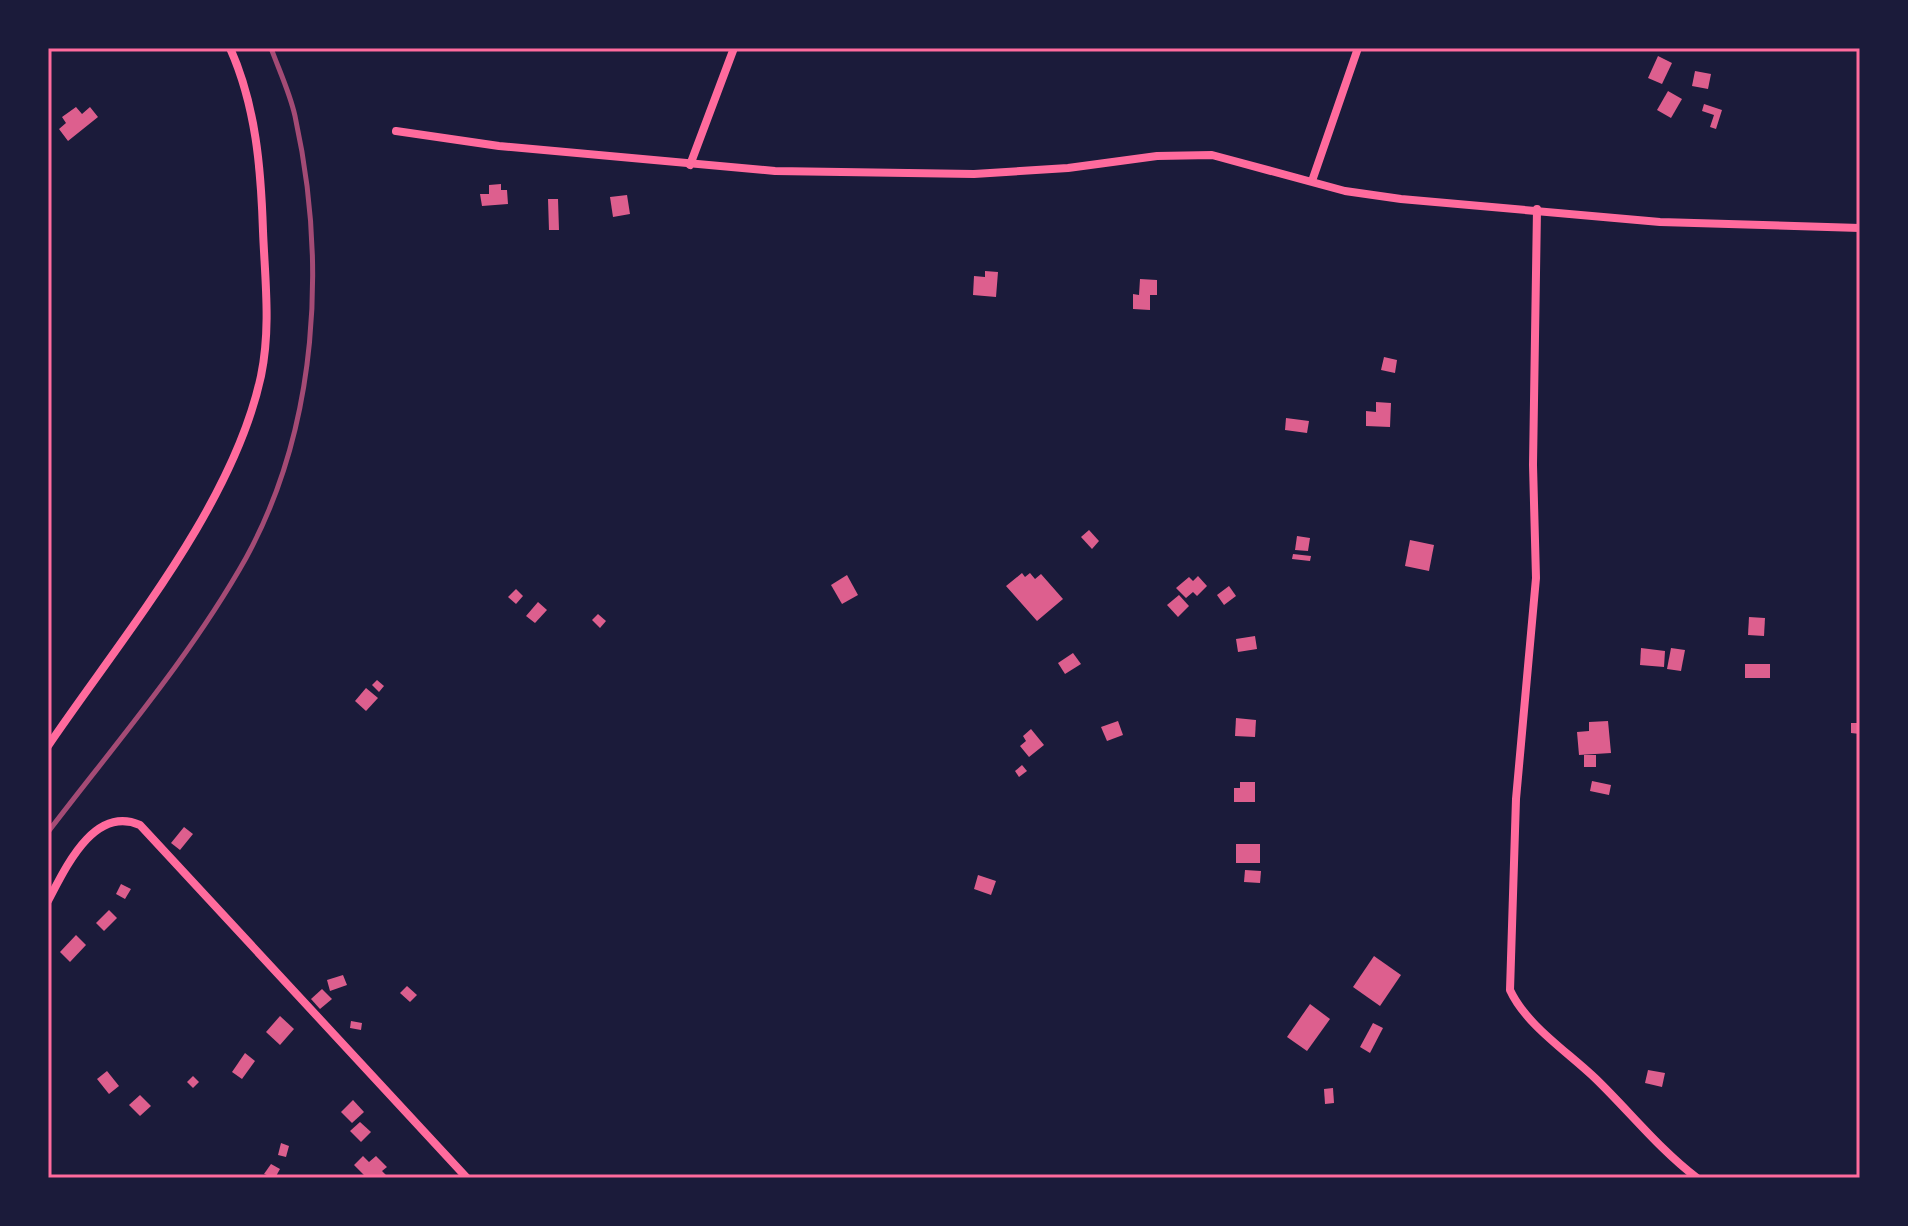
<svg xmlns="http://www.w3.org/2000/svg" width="1908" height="1226" viewBox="0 0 1908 1226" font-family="'Alegreya Sans',sans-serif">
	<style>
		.building { fill: #dd5f8e }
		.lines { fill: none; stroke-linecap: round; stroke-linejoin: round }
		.minor { stroke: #ff6b9d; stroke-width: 8 }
		.rail { stroke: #a44b75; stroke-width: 5 }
		.neatline { fill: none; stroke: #ff6b9d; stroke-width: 3 }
	</style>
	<rect width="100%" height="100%" fill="#1b1b3a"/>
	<g class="building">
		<path d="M1658,56L1672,63L1662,84L1648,78Z"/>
		<path d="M1695,71L1711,74L1708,89L1692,86Z"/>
		<path d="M1668,91L1682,99L1671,118L1657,110Z"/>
		<path d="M1704,104L1722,110L1716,129L1710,127L1714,115L1702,111Z"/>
		<path d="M76,107L82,114L90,107L98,117L68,141L59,129L66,123L62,117Z"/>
		<path d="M501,184V190H507L508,204L482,206L480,194H489V185Z"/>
		<path d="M627,195L630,214L613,217L610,197Z"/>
		<path d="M548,199H558L559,230H549Z"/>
		<path d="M985,271L998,272L996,297L973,295L974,276L985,277Z"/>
		<path d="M1140,279L1157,280V295H1150V310L1133,309V294L1139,295Z"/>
		<path d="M1384,357L1397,360L1395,373L1381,370Z"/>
		<path d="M1376,402L1391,403L1390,427L1366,426V411L1376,412Z"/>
		<path d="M1286,418L1309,421L1307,433L1285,430Z"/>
		<path d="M1089,530L1099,541L1092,549L1081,537Z"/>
		<path d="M1297,536L1310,538L1308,551L1295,550Z"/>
		<path d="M1410,540L1434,545L1429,571L1405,566Z"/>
		<path d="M1293,554L1311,556L1310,561L1292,559Z"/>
		<path d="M1022,573L1025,577L1030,573L1035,579L1041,574L1063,599L1037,621L1006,586Z"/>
		<path d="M847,575L858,595L842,604L831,585Z"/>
		<path d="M1198,576L1207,586L1197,596L1193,592L1186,598L1176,588L1189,577L1193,581Z"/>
		<path d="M1229,586L1236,596L1224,605L1217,595Z"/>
		<path d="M516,589L523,596L516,604L508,597Z"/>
		<path d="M1179,595L1189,606L1178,617L1167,605Z"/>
		<path d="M538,602L547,610L535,623L526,616Z"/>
		<path d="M598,614L606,621L600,628L592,620Z"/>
		<path d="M1749,617L1765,618L1764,636L1748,635Z"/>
		<path d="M1255,636L1257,649L1238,652L1236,639Z"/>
		<path d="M1641,648L1665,651L1664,667L1640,665Z"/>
		<path d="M1671,648L1685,650L1681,671L1667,669Z"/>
		<path d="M1073,653L1081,664L1065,674L1058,663Z"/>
		<rect x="1745" y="664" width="25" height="14"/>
		<path d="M377,680L384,686L379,692L372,685Z"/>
		<path d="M366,688L378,698L366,711L355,701Z"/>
		<path d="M1857,715L1860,734L1851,733V723H1857Z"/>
		<path d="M1236,718L1256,720L1255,737L1235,736Z"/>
		<path d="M1118,721L1123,735L1107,741L1101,727Z"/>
		<path d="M1608,721L1611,753L1579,755L1577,732L1589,731V722Z"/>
		<path d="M1031,729L1044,745L1029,757L1020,746L1026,741L1023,736Z"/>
		<rect x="1584" y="755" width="12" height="12"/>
		<path d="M1022,765L1027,771L1019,777L1015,771Z"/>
		<path d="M1592,781L1611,785L1609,795L1590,791Z"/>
		<path d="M1240,782H1255V802H1234V788H1240Z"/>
		<path d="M184,827L193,834L180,850L171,843Z"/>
		<rect x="1236" y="844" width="24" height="19"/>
		<path d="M1245,870L1261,871L1260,883L1244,882Z"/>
		<path d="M978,875L996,881L991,895L974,889Z"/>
		<path d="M121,884L131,889L125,899L116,894Z"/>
		<path d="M109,910L117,918L104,931L96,923Z"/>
		<path d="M76,935L86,945L70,962L60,952Z"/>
		<path d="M1374,956L1401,975L1380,1006L1353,987Z"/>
		<path d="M343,975L347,985L330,991L327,980Z"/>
		<path d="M407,986L417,995L410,1002L400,993Z"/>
		<path d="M322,989L332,999L320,1009L311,999Z"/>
		<path d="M1310,1004L1330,1019L1307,1051L1287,1037Z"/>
		<path d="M280,1016L294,1029L280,1045L266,1032Z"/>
		<path d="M351,1021L362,1023L361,1030L350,1028Z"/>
		<path d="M1373,1023L1383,1028L1370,1053L1360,1047Z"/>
		<path d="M245,1053L255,1061L242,1079L232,1072Z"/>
		<path d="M1648,1070L1665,1073L1662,1087L1645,1083Z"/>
		<path d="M107,1071L119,1086L109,1094L97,1079Z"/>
		<path d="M193,1076L199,1082L193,1088L187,1082Z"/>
		<path d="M1333,1088L1334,1103L1325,1104L1324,1089Z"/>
		<path d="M140,1095L151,1106L140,1116L129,1105Z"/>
		<path d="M353,1100L364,1112L352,1123L341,1112Z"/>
		<path d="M360,1122L371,1132L361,1142L350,1131Z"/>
		<path d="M281,1143L289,1146L286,1157L278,1155Z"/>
		<path d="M363,1156L369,1162L376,1156L387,1167L382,1171L389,1178H367L354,1165Z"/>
		<path d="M271,1164L280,1169L275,1178L264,1174Z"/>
	</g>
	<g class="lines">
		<g class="minor">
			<path d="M396,131L499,146L775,171L974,174L1068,168L1157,156L1212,155L1345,191L1401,199L1660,222L1860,228"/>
			<path d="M690,165L734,48"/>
			<path d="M1312,181L1358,48"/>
			<path d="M1537,209L1533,465L1536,578L1516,799L1510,990C1526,1025 1568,1052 1596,1079C1630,1112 1659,1149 1697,1178"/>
			<path d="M48,746C122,637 233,506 261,376C271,328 265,280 263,231C261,169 256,106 230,48"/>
			<path d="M48,901C66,867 94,805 140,825L467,1178"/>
		</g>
		<path class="rail" d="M48,832C116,743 191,656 246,558C318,426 327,262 295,116C290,93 279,70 271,48"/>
	</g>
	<rect width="1908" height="1226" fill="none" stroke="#1b1b3a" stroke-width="100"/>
	<rect x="50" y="50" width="1808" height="1126" class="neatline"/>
</svg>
